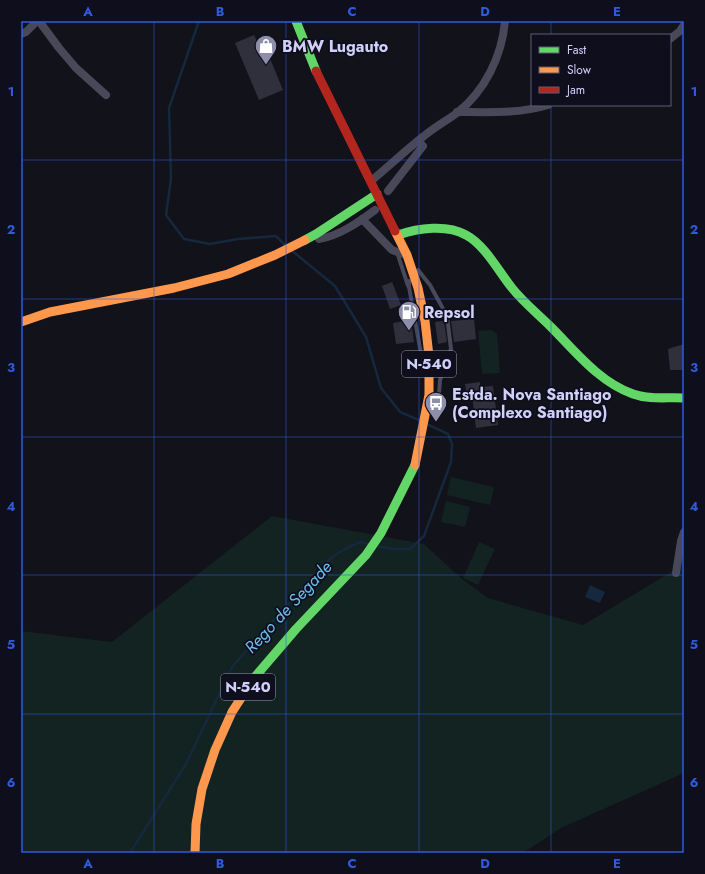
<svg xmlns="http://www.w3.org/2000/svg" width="705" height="874" viewBox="0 0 705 874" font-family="Jost,sans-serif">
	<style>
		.green { fill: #122322 }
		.water { fill: #15283d }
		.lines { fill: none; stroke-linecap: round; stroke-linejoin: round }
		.stream { stroke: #15283d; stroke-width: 2.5 }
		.building { fill: #30303c }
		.lane { stroke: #484859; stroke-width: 4 }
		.street { stroke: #484859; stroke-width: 8 }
		.fast { stroke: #63d668; stroke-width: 9 }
		.slow { stroke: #ff974d; stroke-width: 9 }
		.jam { stroke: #b3261e; stroke-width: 9 }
		.grid { fill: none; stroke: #2f5bdb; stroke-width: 1; stroke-opacity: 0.55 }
		.labels { text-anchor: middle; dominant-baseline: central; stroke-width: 3.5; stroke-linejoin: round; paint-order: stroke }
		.shield { fill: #0f0e1d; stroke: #9796b7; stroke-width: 1 }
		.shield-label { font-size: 15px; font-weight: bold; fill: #d1d0f9 }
		.poi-label { font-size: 16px; font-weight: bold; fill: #d1d0f9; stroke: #0f0e1d; text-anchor: start }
		.water-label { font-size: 17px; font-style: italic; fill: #6bbeec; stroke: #0f0e1d }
		.neatline { fill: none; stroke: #2f5bdb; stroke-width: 1.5 }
		.grid-label { font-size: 13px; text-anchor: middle; font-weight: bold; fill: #2f5bdb }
	</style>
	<rect width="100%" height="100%" fill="#12121a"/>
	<g class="green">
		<path d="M492,330L497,334L500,373L482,374L478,331Z"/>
		<path d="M451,477L494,487L490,505L447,495Z"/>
		<path d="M446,501L470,507L465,527L441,522Z"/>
		<path d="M272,516L424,544L462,579L488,598L583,625L681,566L684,554V773L561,828L523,853H21V631L112,642Z"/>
		<path d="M479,542L495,549L478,585L463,578Z"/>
	</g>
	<path class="water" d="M590,585L605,592L600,603L585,597Z"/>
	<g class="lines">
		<g class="stream">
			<path d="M199,21L169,108L171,179L166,215L184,239L210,244L238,239L276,236L286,246"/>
			<path d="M291,250L335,286L366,337L381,388L400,412L419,420"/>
			<path d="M378,546L392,549H410L424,536L451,462L452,444L448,434L429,425"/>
			<path d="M130,853L186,764L232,667L314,575L331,558L343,550L360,542L368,544"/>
		</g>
	</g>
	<g class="building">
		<path d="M254,35L260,48L265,46L283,90L259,100L235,43Z"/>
		<path d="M392,282L401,305L390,309L382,286Z"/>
		<path d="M474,319L476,339L454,342L451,321Z"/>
		<path d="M411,320L414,342L396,344L393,323Z"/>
		<path d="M444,321L447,342L438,344L435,322Z"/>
		<path d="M684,344V370H670L668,349Z"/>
		<path d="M480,382V387L493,386L498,425L476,428L472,395L467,396L465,384Z"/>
	</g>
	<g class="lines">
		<g class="lane">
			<path d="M397,252L408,286"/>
			<path d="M418,270L430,285L447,316L451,349L440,380L438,409"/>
			<path d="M409,281V287L423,365"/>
		</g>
		<g class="street">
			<path d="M39,21L59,48L76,68L106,95"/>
			<path d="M21,34L26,32L37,21"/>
			<path d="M670,39L680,31L684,25"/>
			<path d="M457,112C487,112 519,114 548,105"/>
			<path d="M371,181C389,166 406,150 424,136C435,127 446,121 457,113C485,91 502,56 505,21"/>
			<path d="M388,191L423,146L418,141"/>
			<path d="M362,219L392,250L406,255"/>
			<path d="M316,234L319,239C339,236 359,222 375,210"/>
			<path d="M676,573L681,541L684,532"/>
		</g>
		<g class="fast">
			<path d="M296,21L316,71"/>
			<path d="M398,235C418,228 447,224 466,235C485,245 499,272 512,288C523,302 538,314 551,327C575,351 599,382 633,394C649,400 667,397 684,398"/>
			<path d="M305,240L316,234L377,194"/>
			<path d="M254,678L296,629L366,555L381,533L415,465"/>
		</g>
		<g class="slow">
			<path d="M395,231L407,255L418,288L425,321L429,356V395L415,465"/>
			<path d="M21,322L50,312L174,288L228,274L275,255L305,240"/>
			<path d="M195,853L196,824L202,789L215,750L232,712L254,678"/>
		</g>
		<path class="jam" d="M316,71L395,231"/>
	</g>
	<path class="grid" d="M154,21V853M286,21V853M419,21V853M551,21V35M551,105V853M21,160H684M21,299H684M21,437H684M21,575H684M21,714H684"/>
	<defs>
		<g id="shop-pin" transform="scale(1.15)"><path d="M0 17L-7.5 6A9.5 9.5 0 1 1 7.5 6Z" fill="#8e8eab" stroke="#0f0e1d"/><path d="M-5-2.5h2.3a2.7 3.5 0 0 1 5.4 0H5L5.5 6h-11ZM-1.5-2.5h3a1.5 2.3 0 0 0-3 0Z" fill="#fff"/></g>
		<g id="fuel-pin" transform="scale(1.15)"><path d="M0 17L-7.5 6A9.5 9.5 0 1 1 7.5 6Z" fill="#8e8eab" stroke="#0f0e1d"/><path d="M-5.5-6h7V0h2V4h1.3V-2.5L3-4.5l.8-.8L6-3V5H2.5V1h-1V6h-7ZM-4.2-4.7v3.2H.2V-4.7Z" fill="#fff"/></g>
		<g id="bus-pin" transform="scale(1.15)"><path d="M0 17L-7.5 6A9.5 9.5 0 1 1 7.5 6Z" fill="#8e8eab" stroke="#0f0e1d"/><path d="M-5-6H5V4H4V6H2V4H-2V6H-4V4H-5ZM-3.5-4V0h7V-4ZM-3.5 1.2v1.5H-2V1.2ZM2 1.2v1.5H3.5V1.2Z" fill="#fff"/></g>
	</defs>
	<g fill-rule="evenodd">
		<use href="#shop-pin" x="266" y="46"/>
		<use href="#fuel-pin" x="409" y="312"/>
		<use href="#bus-pin" x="436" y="403"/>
	</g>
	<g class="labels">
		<g class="shield">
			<rect x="402" y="351" width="54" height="26" rx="3"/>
			<rect x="221" y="674" width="54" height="26" rx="3"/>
		</g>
		<g class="shield-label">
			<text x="429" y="364">N-540</text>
			<text x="248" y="687">N-540</text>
		</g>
		<g class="poi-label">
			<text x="282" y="46">BMW Lugauto</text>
			<text x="424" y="312">Repsol</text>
			<text x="452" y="394">Estda. Nova Santiago<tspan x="452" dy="18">(Complexo Santiago)</tspan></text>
		</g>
		<g class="water-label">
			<text transform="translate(288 607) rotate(-47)">Rego de Segade</text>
		</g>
	</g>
	<rect width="705" height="874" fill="none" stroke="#0f0e1d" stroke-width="44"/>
	<rect x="531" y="34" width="140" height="72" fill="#0f0e1d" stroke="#5d5c75"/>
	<rect x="539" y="47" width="20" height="6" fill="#63d668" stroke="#5d5c75"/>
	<text x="567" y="54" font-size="12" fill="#d1d0f9">Fast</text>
	<rect x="539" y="67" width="20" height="6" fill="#ff974d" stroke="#5d5c75"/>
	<text x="567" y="74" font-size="12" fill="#d1d0f9">Slow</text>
	<rect x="539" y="87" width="20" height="6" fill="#b3261e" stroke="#5d5c75"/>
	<text x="567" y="94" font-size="12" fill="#d1d0f9">Jam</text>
	<rect x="22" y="22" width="661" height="830" class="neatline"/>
	<g class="grid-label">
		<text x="88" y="16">A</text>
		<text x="220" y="16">B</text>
		<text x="352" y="16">C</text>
		<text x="485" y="16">D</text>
		<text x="617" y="16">E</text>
		<text x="11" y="96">1</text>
		<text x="694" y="96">1</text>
		<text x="11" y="234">2</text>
		<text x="694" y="234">2</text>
		<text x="11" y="372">3</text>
		<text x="694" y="372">3</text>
		<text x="11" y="511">4</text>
		<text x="694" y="511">4</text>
		<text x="11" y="649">5</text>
		<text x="694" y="649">5</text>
		<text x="11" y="787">6</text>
		<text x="694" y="787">6</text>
		<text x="88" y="868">A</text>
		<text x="220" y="868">B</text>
		<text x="352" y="868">C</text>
		<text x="485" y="868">D</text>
		<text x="617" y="868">E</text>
	</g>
</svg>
